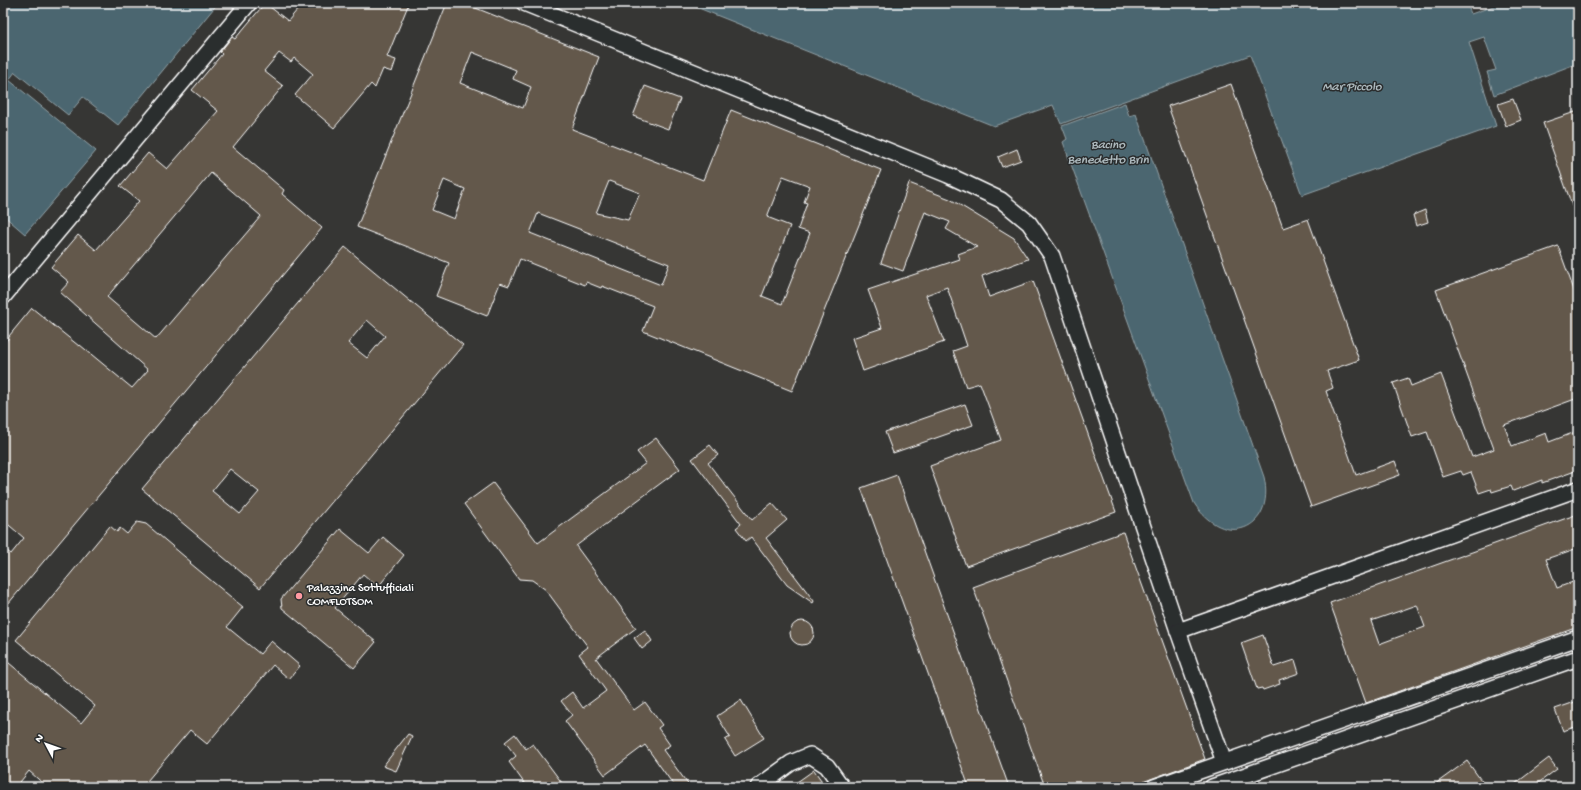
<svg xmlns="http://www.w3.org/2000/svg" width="1581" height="790" viewBox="0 0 1581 790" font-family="'Gochi Hand',sans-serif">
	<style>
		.water { fill: #4b666f; stroke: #93a3a9 }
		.building { fill: #64594c; stroke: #fff; fill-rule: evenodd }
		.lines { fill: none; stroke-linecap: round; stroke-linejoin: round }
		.minor-casing { stroke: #fff; stroke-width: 18 }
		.minor { stroke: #2a2d2e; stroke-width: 15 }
		.poi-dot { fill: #ff9aa2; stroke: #2a2d2e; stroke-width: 1.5 }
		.labels { text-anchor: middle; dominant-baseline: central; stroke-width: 3; stroke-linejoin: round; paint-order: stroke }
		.poi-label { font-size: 12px; fill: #fff; stroke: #2a2d2e; text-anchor: start }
		.water-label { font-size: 13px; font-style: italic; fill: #aebabe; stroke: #2a2d2e }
	</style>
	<rect width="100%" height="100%" fill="#363634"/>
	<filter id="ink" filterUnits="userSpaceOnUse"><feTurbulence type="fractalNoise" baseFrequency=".025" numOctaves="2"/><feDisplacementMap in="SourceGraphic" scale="8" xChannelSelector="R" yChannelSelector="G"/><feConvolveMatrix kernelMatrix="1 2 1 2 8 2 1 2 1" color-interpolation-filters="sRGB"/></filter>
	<g filter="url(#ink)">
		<g class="water">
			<path d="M3,3H218L118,125L83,97L68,115L15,72L9,80L96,151L25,234L3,215Z"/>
			<path d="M686,3H1455V5L1459,3H1467L1471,14L1502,3H1578V63L1494,95L1487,72L1496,70L1484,37L1469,42L1496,126L1302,195L1250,55L1061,124L1053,105L994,126Z"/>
			<path d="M1125,103L1129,116L1136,114L1264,477C1276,530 1224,550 1194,503L1063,142L1067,139L1062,126Z"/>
		</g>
		<g class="building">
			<path d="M265,3L288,21L303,3H409L387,57L396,60L392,72L383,69L375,88L371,84L334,128L295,95L313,74L294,58L291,62L279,53L264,71L283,86L233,147L284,190L282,194L322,228L3,610V548L11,554L24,538L3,520V345L10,336H9L32,308L79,346L80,345L132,388L148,370L60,292L69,282L51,267L78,235L96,250L139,201L120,186L148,153L167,169L218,111L192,90L222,54L220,52L232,37L235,39ZM211,173L261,216L156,339L107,297Z"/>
			<path d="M447,3H463L599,57L572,129L703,180L731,110L881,170L792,391L643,331L653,306L602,286L601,288L586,282L585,285L520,259L509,286L500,283L487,316L436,296L449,263L357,227ZM472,52L516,70L513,79L531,87L523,108L460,83ZM783,176L810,186L804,202L807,203L798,229L810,233L782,304L762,296L790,226L767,217ZM444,180L465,189L454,219L432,210ZM609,181L640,193L628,220L596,213ZM538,213L669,264L661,285L530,233Z"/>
			<path d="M1231,84L1283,228L1308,219L1359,360L1327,371L1333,388L1326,391L1356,475L1395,461L1400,475L1311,507L1168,106Z"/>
			<path d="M645,86L680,99L668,129L633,116Z"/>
			<path d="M1513,99L1521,120L1506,126L1498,104Z"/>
			<path d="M1578,111V217H1576L1543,123Z"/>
			<path d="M1017,149L1021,160L1002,167L998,157Z"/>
			<path d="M909,183L950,199L1014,238L1028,259L982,276L989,297L1033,281L1116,512L966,566L930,466L1001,440L980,383L966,387L953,351L967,346L947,287L926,295L944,342L863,371L852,338L882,328L868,290L960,259L958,254L977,247L946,229L950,222L925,212L903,271L881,263Z"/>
			<path d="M1425,210L1428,222L1416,226L1413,215Z"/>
			<path d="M1558,246L1578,301V398L1504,425L1512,446L1546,433L1549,442L1578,431V470L1542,483V480L1513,491L1511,486L1492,492L1491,489L1479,493L1471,472L1463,475L1461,471L1443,477L1427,432L1412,437L1393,383L1408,378L1411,386L1441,374L1472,457L1494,449L1436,290Z"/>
			<path d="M345,247L463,345L260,588L142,489ZM367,320L385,336L367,358L348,343ZM230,469L259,492L240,514L212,491Z"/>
			<path d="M965,404L973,425L893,453L885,432Z"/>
			<path d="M656,438L680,469L576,546L636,628L596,658L634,710L645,702L662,725L658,728L670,745L663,750L690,787H675L645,745L605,775L565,721L572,715L561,701L572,692L583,708L606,691L579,654L588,647L546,590L532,580L519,579L464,504L493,483L538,543L646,463L637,452Z"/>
			<path d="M710,445L718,455L708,463L752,520L772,503L787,520L766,538L814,601L813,603L787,585L751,537L746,541L736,528L741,524L692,459Z"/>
			<path d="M897,475L1009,787H969L861,488Z"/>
			<path d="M1578,514V548L1546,559L1557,588L1578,580V627L1366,703L1330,603ZM1417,605L1425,627L1379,644L1371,621Z"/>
			<path d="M137,522L146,524L191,562L190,563L243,607L227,627L260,654L271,641L300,666L289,679L273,665L207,744L190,730L142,787H47L29,771L16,787H3V658L81,723L95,706L16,640L110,526L117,532L120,528L127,534Z"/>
			<path d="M340,529L369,553L383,537L404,555L378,587L363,574L335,608L376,642L354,668L282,608L281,599Z"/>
			<path d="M1123,532L1205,759L1129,787H1045L973,587Z"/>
			<circle cx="802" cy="633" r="12"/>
			<path d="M645,630L652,641L642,649L634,638Z"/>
			<path d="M1263,635L1274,667L1295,660L1299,673L1279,680L1280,684L1263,690L1262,688L1257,689L1241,643Z"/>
			<path d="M741,700L764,738L735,756L725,740L730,737L717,716Z"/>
			<path d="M1578,701V726L1563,731L1555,709Z"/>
			<path d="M408,734L412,736L396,771L383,766Z"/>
			<path d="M515,734L526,749L533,744L565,787H527L509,762L516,756L505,742Z"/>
			<path d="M1549,758L1557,769L1533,787H1511Z"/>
			<path d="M1467,761L1486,787H1431Z"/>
			<path d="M814,770L826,787H790Z"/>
		</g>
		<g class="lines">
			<g class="minor-casing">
				<g id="minor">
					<path d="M524,3L948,175L1001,200L1029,223L1052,256L1178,631L1224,762"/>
					<path d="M3,297L249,3"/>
					<path d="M1178,631L1578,489"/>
					<path d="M758,787L791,763L810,755L827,766L842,787"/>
					<path d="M1154,787L1578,638"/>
					<path d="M1212,787L1578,658"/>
				</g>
			</g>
			<use href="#minor" class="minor"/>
		</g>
	</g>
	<circle class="poi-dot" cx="299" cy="596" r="4"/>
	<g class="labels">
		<g class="poi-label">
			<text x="307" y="589">Palazzina Sottufficiali<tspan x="307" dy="14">COMFLOTSOM</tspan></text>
		</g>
		<g class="water-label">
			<text x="1352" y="87">Mar Piccolo</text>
			<text x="1108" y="145">Bacino<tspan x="1108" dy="15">Benedetto Brin</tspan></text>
		</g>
	</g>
	<rect width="1581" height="790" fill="none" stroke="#2a2d2e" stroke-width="16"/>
	<rect x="8" y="8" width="1565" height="774" fill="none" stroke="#fff" stroke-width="1.5" filter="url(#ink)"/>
	<g transform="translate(46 744) rotate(311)" stroke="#2a2d2e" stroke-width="3" paint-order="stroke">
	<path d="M0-3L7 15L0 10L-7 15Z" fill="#ffffff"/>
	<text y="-6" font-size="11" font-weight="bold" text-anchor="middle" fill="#ffffff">N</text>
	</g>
</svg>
